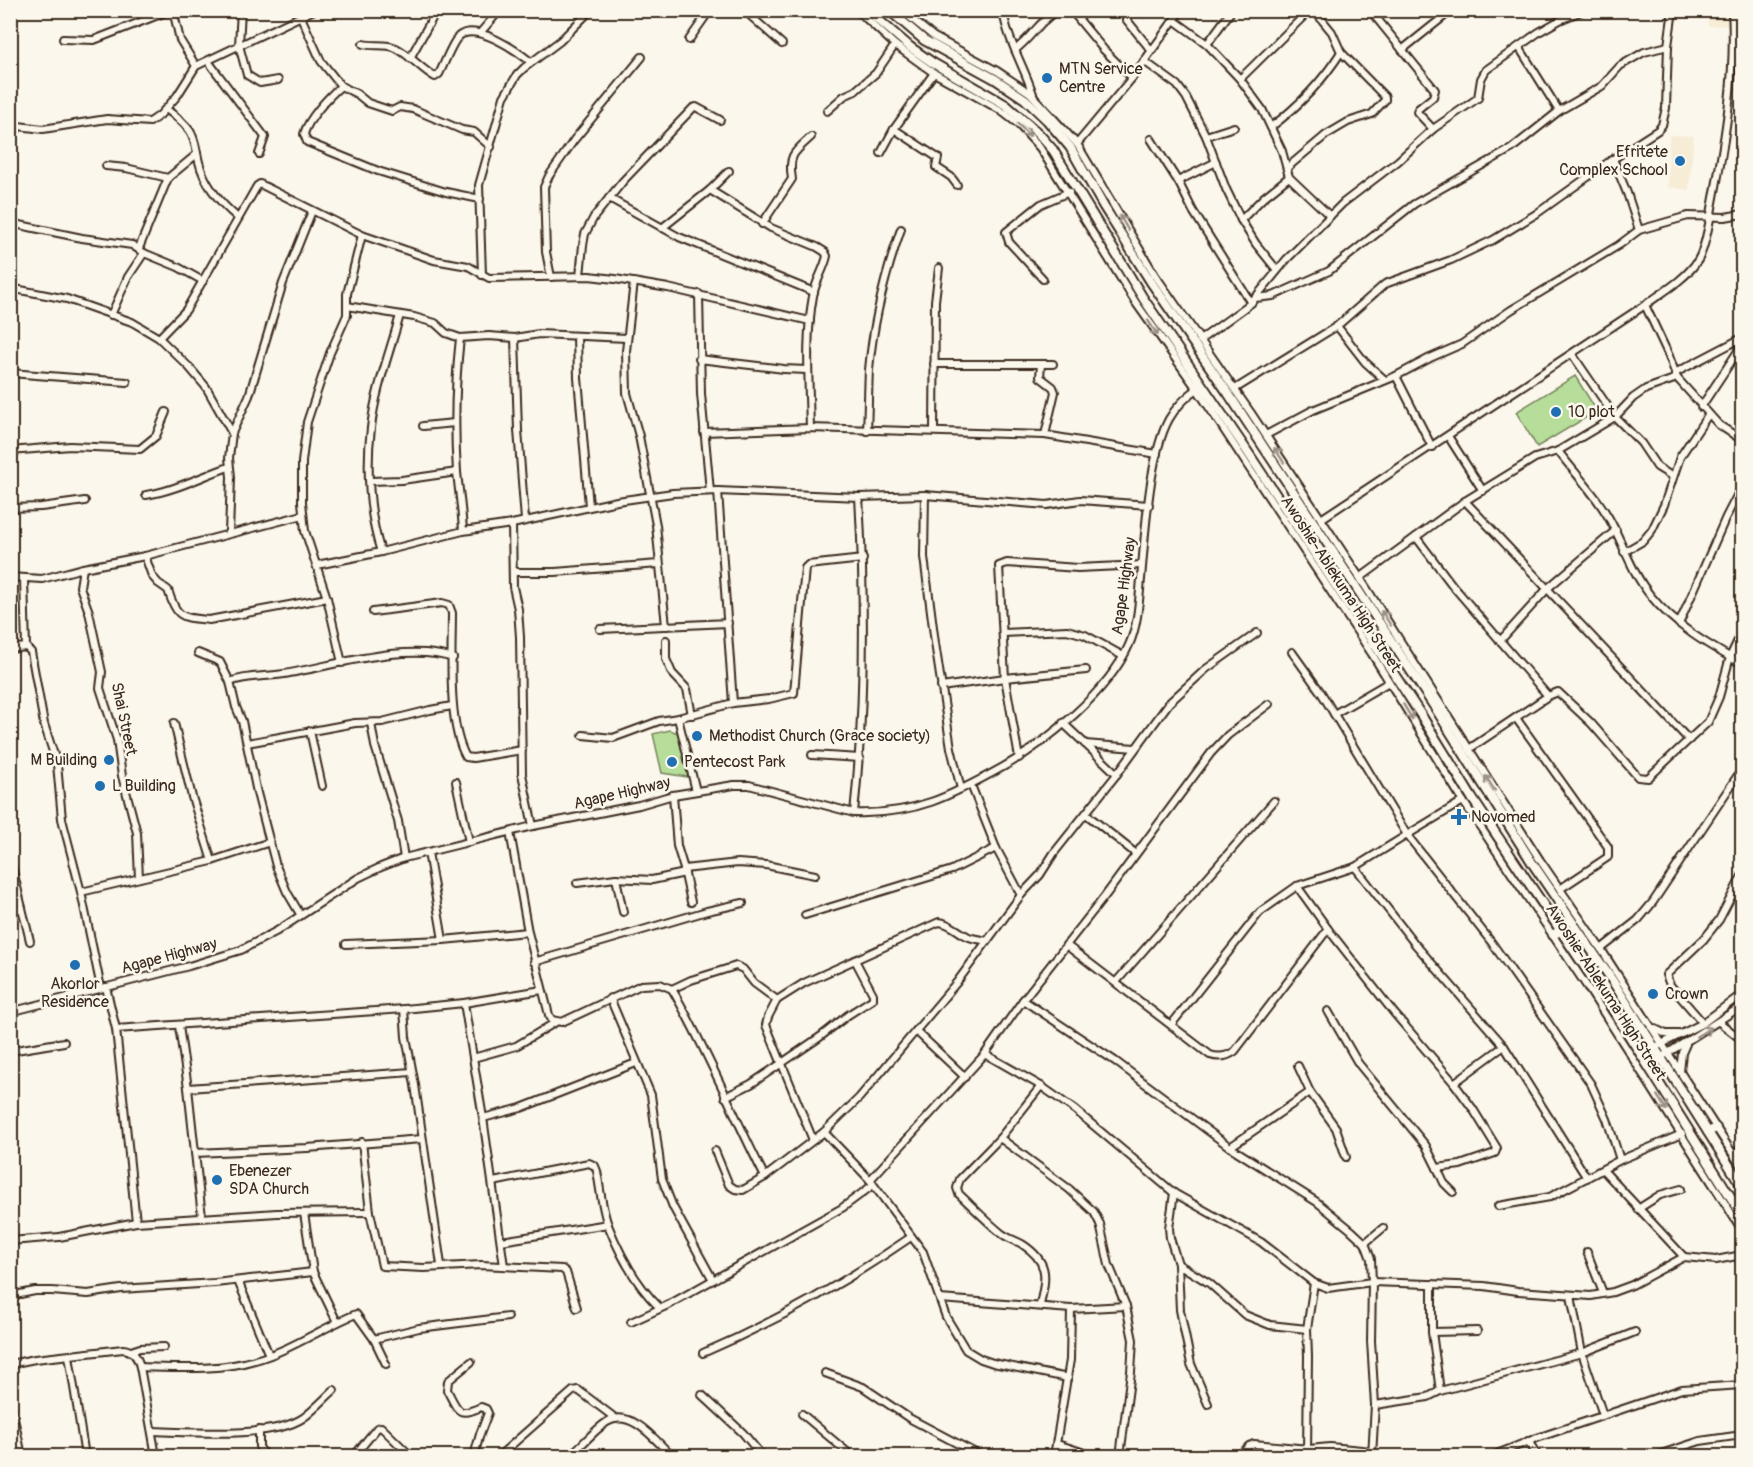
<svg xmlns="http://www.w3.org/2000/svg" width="1753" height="1467" viewBox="0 0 1753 1467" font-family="Pangolin,sans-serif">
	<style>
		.built { fill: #f7ecd6 }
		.green { fill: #b6de9a; stroke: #78845c; stroke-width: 1.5 }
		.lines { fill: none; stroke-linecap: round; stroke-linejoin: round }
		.minor-casing { stroke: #3b2a1e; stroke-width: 10 }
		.major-casing { stroke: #3b2a1e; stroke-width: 12 }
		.minor { stroke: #fbf7ec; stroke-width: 6 }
		.major { stroke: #fbf7ec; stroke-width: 8 }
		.oneway { stroke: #9b9085 }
		.poi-dot { fill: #1f6fb2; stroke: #fbf7ec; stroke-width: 2 }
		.labels { text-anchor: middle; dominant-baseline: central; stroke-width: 5; stroke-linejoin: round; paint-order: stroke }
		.poi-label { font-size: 16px; fill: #3b2a1e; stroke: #fbf7ec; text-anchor: start }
		.street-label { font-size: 16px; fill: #3b2a1e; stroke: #fbf7ec }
	</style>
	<rect width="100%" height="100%" fill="#fbf7ec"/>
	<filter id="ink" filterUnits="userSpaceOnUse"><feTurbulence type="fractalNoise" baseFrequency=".0167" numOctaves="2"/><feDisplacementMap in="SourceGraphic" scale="12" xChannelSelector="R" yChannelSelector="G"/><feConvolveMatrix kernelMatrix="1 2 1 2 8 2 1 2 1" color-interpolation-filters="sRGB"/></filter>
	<g filter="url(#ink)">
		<g class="built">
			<path d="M1707,11H1729L1730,25L1708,26Z"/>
			<path d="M1669,135L1694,136L1689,190L1668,187Z"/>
		</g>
		<g class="green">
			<path d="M1575,376L1597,411L1537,447L1516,412Z"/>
			<path d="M670,730L678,733L688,777L662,773L653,734Z"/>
		</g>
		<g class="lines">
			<g class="minor-casing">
				<g id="minor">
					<path d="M173,10L180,40L196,66"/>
					<path d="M241,10L239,45L247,75L260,83L278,80"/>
					<path d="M744,10L782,44"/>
					<path d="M857,10L895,45L934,73L1000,110L1017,123L1040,148L1136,303L1197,389L1372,654L1463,801L1586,985L1742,1230"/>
					<path d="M901,10L934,37L997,71L1030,93L1077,144L1155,275L1251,413L1360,578L1540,860L1601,949L1742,1168"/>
					<path d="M1003,10C1007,40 1024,66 1033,94"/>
					<path d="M1071,10L1104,50L1132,78"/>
					<path d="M1370,10L1435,90L1433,97L1418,109L1417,112L1433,129"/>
					<path d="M1732,15L1742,12"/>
					<path d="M301,17L321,61L341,86L357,94L368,103L392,111L400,107L413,109L462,130L474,132L491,147"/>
					<path d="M1126,19L1151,50"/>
					<path d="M1174,20L1207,44L1240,79L1262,109L1282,151L1289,177L1330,216"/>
					<path d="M480,33L500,10"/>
					<path d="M63,39L94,40L171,10"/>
					<path d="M689,40L710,10"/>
					<path d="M363,44C374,47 385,43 396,48C410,55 421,69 435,77L439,74C444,65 452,42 459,36C477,22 517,51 531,62"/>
					<path d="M1207,44L1232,10"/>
					<path d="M1519,47L1559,111"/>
					<path d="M1015,50C1032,37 1039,21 1058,10"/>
					<path d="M1402,50L1452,10"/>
					<path d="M410,58L437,10"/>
					<path d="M208,61L265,137L259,154"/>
					<path d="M1144,61L1177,85L1186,97L1206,136L1226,189L1241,220L1256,244L1277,270"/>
					<path d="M1240,79L1310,10"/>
					<path d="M341,86C329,96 308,119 304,134L307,142L378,171L446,192L480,199"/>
					<path d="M166,109C174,115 184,122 190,131C196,140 196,151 199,162C205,186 220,203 238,218"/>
					<path d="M827,111L844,96L855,91L876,73L895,45"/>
					<path d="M10,125L43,129L107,119L150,122L160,115L177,96L196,66L314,10"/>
					<path d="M1271,127C1299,106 1322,82 1341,52"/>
					<path d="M894,129L938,158L936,167L951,177L957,185"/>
					<path d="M1206,136L1234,127"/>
					<path d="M1151,139L1179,183L1193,211L1251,303"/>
					<path d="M1077,144L1132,78L1181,10"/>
					<path d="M10,152L17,127"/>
					<path d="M881,153L894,129L934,73"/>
					<path d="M1613,159L1627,193L1639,230"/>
					<path d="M106,166L126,168L168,178L197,154"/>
					<path d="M1288,167L1326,135L1348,122L1372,114L1385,100V97L1341,52L1332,32L1314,10"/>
					<path d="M1179,183L1180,180L1216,162"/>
					<path d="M710,190L771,228L817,247L825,252L827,256C824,270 815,282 813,296C805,340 809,384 810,428"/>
					<path d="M609,198L679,237L814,292"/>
					<path d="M1241,220L1264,197L1289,177"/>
					<path d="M10,223L82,238L132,245L144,253L178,267L203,281"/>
					<path d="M762,224L792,179C788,155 794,152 811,137"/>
					<path d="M662,228L710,190L729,171"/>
					<path d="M139,248L168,178"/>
					<path d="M482,275L479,185L504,97L517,75L524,68L560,41L586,15L585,10"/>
					<path d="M580,276L583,245L585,234L594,217L623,181L693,108L696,107L720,120"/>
					<path d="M551,277L546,252L544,187L549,176L574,140L642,57"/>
					<path d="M1043,279L1009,242L1006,232L1041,204L1069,192"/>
					<path d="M634,282L626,351L627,393L639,436L656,525L666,626"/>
					<path d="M10,288L67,299L132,322L159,338L189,367L206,387L232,433"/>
					<path d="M699,294L701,394L710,491"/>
					<path d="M1255,298L1273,296L1329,271L1414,204L1511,149L1559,111L1602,86L1620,66L1644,52L1668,46"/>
					<path d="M1645,305L1669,356L1677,378L1719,425L1742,440"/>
					<path d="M347,306L414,317L435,323L446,333L460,338L489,336L515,338L539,334L627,338"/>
					<path d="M111,315L128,277L144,253"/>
					<path d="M1337,326L1365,362L1385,380"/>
					<path d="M577,336L578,378L589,506"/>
					<path d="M159,338L186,310L257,186L260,184L362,235L434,260L468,266L489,278L589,276L615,279L668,288L810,321"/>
					<path d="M460,338C455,383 454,427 457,472C459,492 462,511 463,531"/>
					<path d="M515,338L518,430L525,520"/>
					<path d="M1200,340L1251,303L1287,259L1343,203L1398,161L1433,129L1478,98L1481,79L1486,70L1539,32L1560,20L1584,10"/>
					<path d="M1572,354L1615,417L1641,443L1657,467L1673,477"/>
					<path d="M699,359L784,369L807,370"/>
					<path d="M934,364H1053"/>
					<path d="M1041,364L1040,377L1053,387L1055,392L1045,435"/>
					<path d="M10,373L127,382"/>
					<path d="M1675,373L1742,338"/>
					<path d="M1396,376L1432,447"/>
					<path d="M1235,389L1337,326L1385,284L1451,260L1493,240L1536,214L1613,159L1658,130L1662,125L1666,108L1668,46L1673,10"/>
					<path d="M1701,407L1742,345"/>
					<path d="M423,426L455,423"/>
					<path d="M867,431C868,411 868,390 869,370C873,322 885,275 901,229"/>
					<path d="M934,431L935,301L939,268"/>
					<path d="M704,432L810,428L1045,435L1157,454"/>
					<path d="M1266,435L1313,410L1396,376L1430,358L1462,344L1511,310L1619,245L1639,230L1688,216L1725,217L1742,214"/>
					<path d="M1448,436L1483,491"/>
					<path d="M10,451L70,446L140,449L156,436L166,412"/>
					<path d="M1558,451C1577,476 1602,501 1615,530C1626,552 1634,575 1650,595C1675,626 1708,645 1742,664"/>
					<path d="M370,481L402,480L457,472"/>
					<path d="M718,491L733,703"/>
					<path d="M146,495C174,491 202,476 229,467"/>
					<path d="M925,495L924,557L935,643L951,748L961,789"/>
					<path d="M1465,501L1689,740"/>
					<path d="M10,508L41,507L85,501"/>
					<path d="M1321,519L1645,305C1663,292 1686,279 1698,260C1706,247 1710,218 1713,203C1725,139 1736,75 1732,10"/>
					<path d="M512,524L513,587L518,609L520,637L522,774L533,826"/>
					<path d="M229,533L231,477L229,458L232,433L249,396L283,283L312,211"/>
					<path d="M1416,537L1453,586L1548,696"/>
					<path d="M381,552C369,516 366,466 371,428C375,390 390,352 400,315"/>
					<path d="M1624,552L1643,541L1652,530L1664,505L1680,457L1708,415"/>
					<path d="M145,556L152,576L158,583L168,590C177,619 181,617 209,620L327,598"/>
					<path d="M317,565L381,552L463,531L512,524L617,501L673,493L718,491L859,497L925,495L1047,505L1080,500L1149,505"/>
					<path d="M83,568L80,587L89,612L102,672L100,688L117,740L122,776L137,833L139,878"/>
					<path d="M513,572H555L659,564"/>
					<path d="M10,577L42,579L83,568L145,556L303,515"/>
					<path d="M1360,578L1465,501L1535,458L1558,451L1615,417L1633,398L1646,389L1677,378"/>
					<path d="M24,579L26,647"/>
					<path d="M373,612L442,603L449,605L452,613C452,652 447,724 466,757L473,758L522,750"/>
					<path d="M1679,624L1726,517L1742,486"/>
					<path d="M600,629L728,623"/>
					<path d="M1003,633L1067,630L1085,635L1123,656"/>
					<path d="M666,640V659L672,673L687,689L692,715"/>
					<path d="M1500,641L1548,588L1616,530"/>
					<path d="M10,649L26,647L31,652L44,724L57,764L62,819L81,892L101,988"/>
					<path d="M1292,652L1322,694L1407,835L1355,867L1415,944L1504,1046L1587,1178"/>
					<path d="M198,653L220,662L230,682"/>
					<path d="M342,663L327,598L305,531L302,502V462L307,422L330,353L347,315V294L362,235"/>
					<path d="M941,687L1005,678L1086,670"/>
					<path d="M1334,714L1389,682"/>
					<path d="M678,718L696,791"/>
					<path d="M1516,718L1608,847V857L1560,889"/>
					<path d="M174,723L192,797L212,861"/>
					<path d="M371,723L375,746L398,821L404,858"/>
					<path d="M1063,723L1117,774"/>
					<path d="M310,731L322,786"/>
					<path d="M583,735L613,738L659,721L678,718L733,703L769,699L794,693L805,568L808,565L863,559"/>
					<path d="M247,743L355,723L382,722L430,710L452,706"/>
					<path d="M1085,744L1135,748"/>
					<path d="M1469,749L1548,696L1558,692L1591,723L1638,777L1648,778L1708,722L1719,697L1730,657L1742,632"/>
					<path d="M812,755L860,758"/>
					<path d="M1019,758L1005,678L999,566L1007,563L1078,568L1142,565"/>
					<path d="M456,782L469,842"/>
					<path d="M971,785L996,848L1021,895"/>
					<path d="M673,795L677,846L684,869L738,863L766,865L815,875"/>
					<path d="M1463,801L1407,835L1492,943L1591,1084L1607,1119L1620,1160"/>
					<path d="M854,813C865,707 865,603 859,497"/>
					<path d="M1086,814L1135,853"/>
					<path d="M510,832L528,932L549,1015L552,1020L562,1022L641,985L660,984L672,989C707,1049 733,1115 765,1177"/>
					<path d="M428,852L443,940"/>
					<path d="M10,858L22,908L10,912"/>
					<path d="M684,870L691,902"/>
					<path d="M616,878L623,912"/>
					<path d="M577,883L616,878L652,880L685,873"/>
					<path d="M1297,886L1328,929L1394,1013L1454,1083L1473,1109L1497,1148L1495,1153L1460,1165L1437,1168L1426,1146L1358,1063L1328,1011"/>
					<path d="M81,892L212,861L270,842"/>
					<path d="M22,908L30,941"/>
					<path d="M300,914L287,892L276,866L257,793L242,721L236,707L230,682C247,675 266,677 284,674C333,666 406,642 453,658"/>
					<path d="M805,915L952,870L996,848"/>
					<path d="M346,944L443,940L528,932"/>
					<path d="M1066,945L1210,1055C1219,1058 1227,1057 1235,1051L1328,929"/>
					<path d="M1601,949L1638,920L1653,902L1742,769"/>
					<path d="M534,962L707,911L743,903"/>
					<path d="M1116,982L1274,801"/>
					<path d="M106,987L116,1029L136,1222"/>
					<path d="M672,989L691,980L736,966L743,969L754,983L777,1000L804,983L939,922C950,923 957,931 967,936C972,939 980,939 987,941"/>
					<path d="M610,998L651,1095L662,1179L673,1207L713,1280"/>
					<path d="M777,1000L768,1017L766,1025L813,1140"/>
					<path d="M1023,1000L1115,1061L1230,1147L1317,1202L1351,1230L1365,1243L1371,1259L1372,1282L1371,1341L1375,1405L1372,1456"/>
					<path d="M464,1003L483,1118L521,1108L636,1063"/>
					<path d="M404,1009L406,1037L415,1085L441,1265"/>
					<path d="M10,1012L189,966L241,950L277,931L358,878L381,867L404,858L533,826L639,805L673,795L734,785H749L854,813C915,815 951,796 1003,767C1046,743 1109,691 1129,645C1138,625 1139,601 1141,579C1145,536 1149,455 1169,419C1176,407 1186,397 1197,389"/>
					<path d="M1719,1022L1742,1040"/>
					<path d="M1703,1023L1670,985L1666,975L1704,939L1719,920L1742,876"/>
					<path d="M1171,1025L1260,912L1297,886L1355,867"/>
					<path d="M179,1026L188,1088L202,1217"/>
					<path d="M1651,1027L1666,1034H1678"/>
					<path d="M116,1029L404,1009L464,1003L542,990"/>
					<path d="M916,1031L965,1077"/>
					<path d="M10,1051L64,1042"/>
					<path d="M985,1054L1041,1086L1075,1110L1174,1193L1261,1242L1314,1283L1328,1288L1372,1282L1484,1286L1518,1291L1591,1296L1613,1292L1632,1285L1684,1257L1716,1260L1742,1255"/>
					<path d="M1642,1054L1703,1023L1742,994"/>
					<path d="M473,1058L516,1046L556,1022"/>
					<path d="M1649,1065L1742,1006"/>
					<path d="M1298,1066L1310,1092L1336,1128L1346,1157"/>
					<path d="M1680,1072L1682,1053L1686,1044"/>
					<path d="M1454,1083L1504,1046"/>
					<path d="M188,1088L412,1072"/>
					<path d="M725,1097L751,1084L820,1037L848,1015L873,999V994L855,960"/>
					<path d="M483,1118L504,1266"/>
					<path d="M824,1132L870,1180L923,1252L946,1317L966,1350L981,1359L993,1363L1068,1378"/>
					<path d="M1000,1138L1069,1189L1094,1212L1100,1224L1109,1265L1126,1306L1133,1340L1131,1372L1120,1456"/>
					<path d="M362,1142L370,1212L382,1266L424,1268L481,1265L562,1269L566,1272L577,1308"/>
					<path d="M1230,1147L1310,1092"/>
					<path d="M715,1151L729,1185L735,1189L743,1190L765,1177L824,1132L859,1098L957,982L1021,895L1040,875L1054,853L1117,774L1169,703L1206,669L1257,633"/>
					<path d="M195,1153L307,1148L422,1139"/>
					<path d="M1734,1154L1742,1148"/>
					<path d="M1437,1168L1444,1183L1453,1192"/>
					<path d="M1603,1170L1684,1257"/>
					<path d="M870,1180L985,1054L1023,1000L1105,896L1211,753L1228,735L1269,704"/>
					<path d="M493,1182L589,1163L595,1166L597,1171C600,1188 602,1209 608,1225C620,1255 637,1286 660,1308"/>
					<path d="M1174,1193L1169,1228L1170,1238L1178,1264L1180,1310L1191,1364L1208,1404"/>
					<path d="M1498,1206L1550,1197L1620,1160L1682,1134"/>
					<path d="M1638,1209L1660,1195L1681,1189"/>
					<path d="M304,1213L313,1272L337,1322"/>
					<path d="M10,1241L59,1237L136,1222L277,1213L370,1212"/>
					<path d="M501,1241L608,1224"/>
					<path d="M1365,1243L1383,1228"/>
					<path d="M1587,1252L1603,1293"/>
					<path d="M1178,1264L1209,1283L1245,1315L1270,1325L1307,1329"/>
					<path d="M238,1281L269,1355"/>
					<path d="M1432,1284V1332L1440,1391"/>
					<path d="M10,1296L35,1291H52L88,1294L121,1289L215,1283L313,1272"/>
					<path d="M1571,1296L1582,1353L1603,1415"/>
					<path d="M940,1299L1071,1309L1126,1306"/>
					<path d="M1040,1305C1046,1277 1050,1262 1022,1244C1015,1240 1007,1238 1001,1233C986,1221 973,1207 959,1194L957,1188L960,1179L1000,1138L1041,1086"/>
					<path d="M631,1322L668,1305L842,1208L873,1185"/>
					<path d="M1432,1332L1477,1331"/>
					<path d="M374,1339L419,1328L508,1317"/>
					<path d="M131,1351L140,1348L164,1347"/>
					<path d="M703,1353C775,1322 846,1282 911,1237"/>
					<path d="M69,1356L85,1456"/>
					<path d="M471,1362L448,1381L447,1390C458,1410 457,1418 481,1407L486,1409L488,1413L480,1434L474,1456"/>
					<path d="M10,1364L35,1359L123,1349C134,1350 138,1358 140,1367L156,1456"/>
					<path d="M140,1367C178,1368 219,1371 255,1360C291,1350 322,1328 356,1314L374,1339L386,1364"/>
					<path d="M825,1373L863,1387L909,1418L981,1456"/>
					<path d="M702,1395L743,1433L762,1456"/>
					<path d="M10,1399L22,1456"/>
					<path d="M1375,1405L1428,1397L1440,1391L1582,1353L1635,1332"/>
					<path d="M802,1414L852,1456"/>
					<path d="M259,1430V1447L265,1456"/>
					<path d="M152,1431C190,1432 271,1439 303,1418C314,1410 324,1399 334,1390"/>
					<path d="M1528,1441L1538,1456"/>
					<path d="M1057,1444L1094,1456"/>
					<path d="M354,1456L377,1428L381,1427L411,1456"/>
					<path d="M499,1456L573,1391L578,1390L615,1418"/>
					<path d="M569,1456C582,1446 593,1431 607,1422C631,1407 657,1442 672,1456"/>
					<path d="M1054,1456L1070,1360L1071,1309"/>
					<path d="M1239,1456L1249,1446L1254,1444L1309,1449L1330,1447L1372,1451"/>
					<path d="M1307,1456L1308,1356L1307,1329L1314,1283"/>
					<path d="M1492,1456L1537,1438L1682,1389L1742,1385"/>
					<path d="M1655,1456L1700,1441L1742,1435"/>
				</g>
			</g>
			<g class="major-casing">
				<g id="major">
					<path d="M867,10L910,47L933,63L1006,105L1038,133L1053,150L1143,298L1245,448L1421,715L1472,798L1601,991L1742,1215"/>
					<path d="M889,10L924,40L995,79L1025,99L1047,120L1070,147L1104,207L1151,282L1228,393L1308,514L1436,709L1533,864L1612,980L1742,1186"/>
					<path d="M1553,935L1561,930"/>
					<path d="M1708,1132L1716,1128"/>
				</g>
			</g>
			<use href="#minor" class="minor"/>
			<use href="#major" class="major"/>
		</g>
		<defs><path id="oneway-shaft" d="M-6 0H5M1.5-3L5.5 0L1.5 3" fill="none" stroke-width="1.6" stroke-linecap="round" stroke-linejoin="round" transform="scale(1.5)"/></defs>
		<g class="oneway">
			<use href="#oneway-shaft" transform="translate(1024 130) rotate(45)"/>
			<use href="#oneway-shaft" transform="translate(1124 223) rotate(-120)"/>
			<use href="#oneway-shaft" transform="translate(1153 328) rotate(56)"/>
			<use href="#oneway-shaft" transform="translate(1279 455) rotate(-123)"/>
			<use href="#oneway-shaft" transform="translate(1386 618) rotate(-123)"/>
			<use href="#oneway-shaft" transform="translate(1408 712) rotate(59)"/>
			<use href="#oneway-shaft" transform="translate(1490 783) rotate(-123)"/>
			<use href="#oneway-shaft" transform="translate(1704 1032) rotate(-31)"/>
			<use href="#oneway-shaft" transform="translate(1662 1103) rotate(57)"/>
		</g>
	</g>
	<g class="poi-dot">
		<circle cx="1047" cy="78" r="6"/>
		<circle cx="1680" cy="161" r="6"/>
		<circle cx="1556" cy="412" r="6"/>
		<circle cx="697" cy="736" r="6"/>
		<circle cx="109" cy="760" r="6"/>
		<circle cx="672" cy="762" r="6"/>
		<circle cx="100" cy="786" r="6"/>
		<path d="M1456 808h6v6h6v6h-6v6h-6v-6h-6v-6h6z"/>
		<circle cx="75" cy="965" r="6"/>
		<circle cx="1653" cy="994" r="6"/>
		<circle cx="217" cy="1180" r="6"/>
	</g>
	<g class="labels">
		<g class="poi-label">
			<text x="1059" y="69">MTN Service<tspan x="1059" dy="18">Centre</tspan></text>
			<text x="1668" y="152" text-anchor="end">Efritete<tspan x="1668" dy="18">Complex School</tspan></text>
			<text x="1568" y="412">10 plot</text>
			<text x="709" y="736">Methodist Church (Grace society)</text>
			<text x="97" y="760" text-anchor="end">M Building</text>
			<text x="684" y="762">Pentecost Park</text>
			<text x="112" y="786">L Building</text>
			<text x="1471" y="817">Novomed</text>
			<text x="75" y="984" text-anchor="middle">Akorlor<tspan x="75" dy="18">Residence</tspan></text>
			<text x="1665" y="994">Crown</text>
			<text x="229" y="1171">Ebenezer<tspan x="229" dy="18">SDA Church</tspan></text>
		</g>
		<g class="street-label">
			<text transform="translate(1341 584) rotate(57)">Awoshie-Ablekuma High Street</text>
			<text transform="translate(1124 586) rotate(-82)">Agape Highway</text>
			<text transform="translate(124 719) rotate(78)">Shai Street</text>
			<text transform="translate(622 793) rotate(-13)">Agape Highway</text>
			<text transform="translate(169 956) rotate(-15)">Agape Highway</text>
			<text transform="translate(1606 992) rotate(57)">Awoshie-Ablekuma High Street</text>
		</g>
	</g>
	<rect width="1753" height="1467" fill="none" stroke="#fbf7ec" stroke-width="36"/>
	<rect x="18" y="18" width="1717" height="1431" fill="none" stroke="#3b2a1e" stroke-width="2" filter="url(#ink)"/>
</svg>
